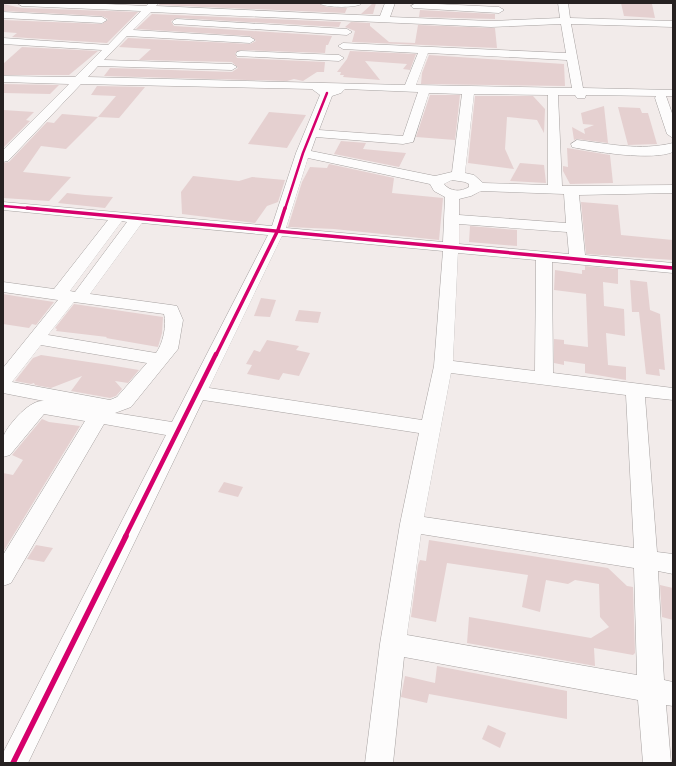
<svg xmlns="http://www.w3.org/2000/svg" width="676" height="766" viewBox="0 0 676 766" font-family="Raleway,sans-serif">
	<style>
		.building { fill: #e5d0d0 }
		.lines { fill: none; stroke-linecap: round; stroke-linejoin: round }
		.minor-casing { stroke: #a7a2a1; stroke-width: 1 }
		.minor { fill: #fdfcfc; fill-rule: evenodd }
		.cycleway-far3-casing { stroke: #fff; stroke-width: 4 }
		.cycleway-far2-casing { stroke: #fff; stroke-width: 5.5 }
		.cycleway-far1-casing { stroke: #fff; stroke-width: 7 }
		.cycleway-casing { stroke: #fff; stroke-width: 8 }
		.cycleway-far3 { stroke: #d6006c; stroke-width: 2.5 }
		.cycleway-far2 { stroke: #d6006c; stroke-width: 3.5 }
		.cycleway-far1 { stroke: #d6006c; stroke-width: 4.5 }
		.cycleway { stroke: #d6006c; stroke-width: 5.5 }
	</style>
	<rect width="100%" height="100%" fill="#f2ebea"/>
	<g class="building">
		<path d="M160,3H318L327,7L347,8L345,13L159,5Z"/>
		<path d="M373,3H376L373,14H361Z"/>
		<path d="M621,3L652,4L655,18L624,16Z"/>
		<path d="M3,4L22,8L138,12L107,43L12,37L17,33L3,32V20L102,24L108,19L102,16L3,11Z"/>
		<path d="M420,10L495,14V19L419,17Z"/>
		<path d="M152,14L341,22L339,27L177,18L171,21L174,26L332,36L328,45H326L325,53L241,50L235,53L237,58L325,62L324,72H317L303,81L294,79L287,81L104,76L110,68L232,72L238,68L232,62L139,60L151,49L119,47L128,38L250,44L256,41L250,36L136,29Z"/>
		<path d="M351,22L370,23V26L389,42L415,43L418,25L495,28L497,48L352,42L355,31L345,27Z"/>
		<path d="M22,47L98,51L69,75H3V64Z"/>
		<path d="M350,51L416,54L410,70L403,69L407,64L365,61L380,80L343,77L344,75H340L341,72H337L347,59Z"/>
		<path d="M429,55L564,64L565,86L421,84L422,73Z"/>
		<path d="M3,84L59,85L50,94L3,93Z"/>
		<path d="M97,86L145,87L119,118L98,117L116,96L91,95Z"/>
		<path d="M430,95H460L455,140L416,137Z"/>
		<path d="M475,96H533L545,109L544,133L537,120L507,117L505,149L514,169L468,163Z"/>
		<path d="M604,106L608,143L577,139L574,140L572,127L585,134L584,129L594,125L583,124L581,113Z"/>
		<path d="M618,107L640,108L642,113H648L657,144L628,145Z"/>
		<path d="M3,110L34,112L26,120L30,121L3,148Z"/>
		<path d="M269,112L306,115L287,148L248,144Z"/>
		<path d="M62,114L98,117L66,149L41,146L23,172L71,177L49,201L3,198V163L9,162L47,122L54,123Z"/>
		<path d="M341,141L366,143L363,149L406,153L399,167L334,154Z"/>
		<path d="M567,148L610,155L613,183L570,184L563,171V166L568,167Z"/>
		<path d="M520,163L544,165L546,183L510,181Z"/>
		<path d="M329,164L394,178L392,193L443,198L439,240L334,229L288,227L302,182L310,167L327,168Z"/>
		<path d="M193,176L239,181L252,177L285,180L278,202L267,206L255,223L182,214L181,192Z"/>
		<path d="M67,193L85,195L113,197L105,208L58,203Z"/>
		<path d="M581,202L618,205L621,235L673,240V260L586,254Z"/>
		<path d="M470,226L517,230V246L469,242Z"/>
		<path d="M585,266L618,269V284L603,282L604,306L624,309L625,336L606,333L608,365L626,367V380L585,373V364L564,361V365L554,363V339L564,340V344L588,347L586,294L554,290L555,270L582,274V270H585Z"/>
		<path d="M630,280L647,282L650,310L660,314L665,370L659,369L660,376L646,374L639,312H632Z"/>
		<path d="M3,294L15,296L54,302L36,325L32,324L29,328L3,324Z"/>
		<path d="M261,298L276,300L270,317L254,316Z"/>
		<path d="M74,304L163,317L162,333L158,347L106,338L107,337L56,331L57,329L55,328Z"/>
		<path d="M299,310L321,312L318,323L295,321Z"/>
		<path d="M267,340L299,346L296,350L310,353L299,376L283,373L279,380L247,374L252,365L246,364L254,350L260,352Z"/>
		<path d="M41,355L109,365L139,370L128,383L115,381L122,389L116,396L110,398L71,391L82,376L51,388L35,385L34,383L31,384L15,381L33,358Z"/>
		<path d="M42,419L49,422L80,426L3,552V473L13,475L23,460L12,455Z"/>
		<path d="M224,482L243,487L238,497L218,492Z"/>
		<path d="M429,540L608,568L627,586L633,587L635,653L633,655L594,648L595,666L467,643L469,617L591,638L609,627L600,617L599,584L575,580L568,584L546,580L540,612L522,607L528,575L447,563L436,622L411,617L418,565L420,560L426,561Z"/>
		<path d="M36,545L53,548L44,562L27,559Z"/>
		<path d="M660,585L673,588V620L662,617Z"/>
		<path d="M437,666L567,691V719L429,694L427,703L401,697L405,676L435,683Z"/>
		<path d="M488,725L506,733L500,748L482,739Z"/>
	</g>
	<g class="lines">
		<g class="minor-casing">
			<g id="minor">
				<path d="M17,3H85L146,6L149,3H159L156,6L380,16L385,3H395L390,17L491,21L560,18L558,3H568L570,18L673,21V27L571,24L583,88L673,90V96H666L673,116V138L667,134L655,98L656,96L586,95L585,98H577L575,95H558L562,186L673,185V193L579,195L585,255L673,263V273L552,262L553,373L673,388V400L645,397L657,552L673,554V574L658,571L664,680L673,682V706L666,705L671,763H643L638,700L404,657L393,763H365L380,644L400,524L419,433L203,400L28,763H3V753L166,435L104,424L11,583L3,586V555L85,421L44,414L10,455L3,457C3,451 1,440 4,435C9,424 30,399 44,401L3,393V368L58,300L3,292V282L54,289L108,220L3,210V202L272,226L296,153L320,95L312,89L81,84L8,161L3,162V150L69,84L3,82V76L75,77L102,50L3,44V38L108,45L141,11L22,6ZM151,12L491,27L561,24L566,53L343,43L338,46L343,49L418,53L405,85L88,77L98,66L232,70L237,67L232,64L104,60L127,36L250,43L255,40L250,37L133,30ZM428,53L567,60L572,88L416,85ZM345,89L418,92L403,136L319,130L332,96L341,93ZM429,93L462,94L452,172L435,176L311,151L316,137L403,144L413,142ZM474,94L548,95V185L483,183L474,175L465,173ZM308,158L430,184L434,191L445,197L443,242L286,228ZM452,180L465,182L469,184V187C461,192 450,192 444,184ZM481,191L564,194L566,223L459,215V199L471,196ZM122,221L127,222L75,292L70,291ZM142,223L268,235L172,422L115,413L131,407L178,349L183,320L177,306L171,305L90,294ZM459,224L567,232L569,254L459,244ZM282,236L443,251L434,366L422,420L209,388ZM458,253L536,260L535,371L453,361ZM74,302L164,314C167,325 163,344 156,353L48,335ZM41,345L147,363L117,397L110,400L12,382ZM451,373L626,395L634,548L424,517ZM421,534L634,568L637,675L407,635Z"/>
				<path d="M319,3H360L361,4C356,8 324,8 319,3Z"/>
				<path d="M416,3L499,7L504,10L499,13L413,8L411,6Z"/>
				<path d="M3,12L102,17L107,20L102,23L3,18Z"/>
				<path d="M177,19L347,29L352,32L347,35L174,24L172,22L174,20Z"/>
				<path d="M241,51L339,55L344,58L339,61L237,56L236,54L237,52Z"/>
				<path d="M577,140C610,144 640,151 673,143V152C652,161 595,152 572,147L571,144Z"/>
			</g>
		</g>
		<use href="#minor" class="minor"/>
		<g class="cycleway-far3-casing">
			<g id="cycleway-far3">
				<path d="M3,206L38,209"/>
				<path d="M285,209L303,153L327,93"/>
			</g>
		</g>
		<g class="cycleway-far2-casing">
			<g id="cycleway-far2">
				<path d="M27,208L673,268"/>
				<path d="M216,355L278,230L285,208"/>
			</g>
		</g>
		<g class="cycleway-far1-casing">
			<path id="cycleway-far1" d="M125,537L216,354"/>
		</g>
		<g class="cycleway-casing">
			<path id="cycleway" d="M13,763L126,536"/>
		</g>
		<use href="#cycleway-far3" class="cycleway-far3"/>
		<use href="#cycleway-far2" class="cycleway-far2"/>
		<use href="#cycleway-far1" class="cycleway-far1"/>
		<use href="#cycleway" class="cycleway"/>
	</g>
	<rect width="676" height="766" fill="none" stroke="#262121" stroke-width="8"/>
</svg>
